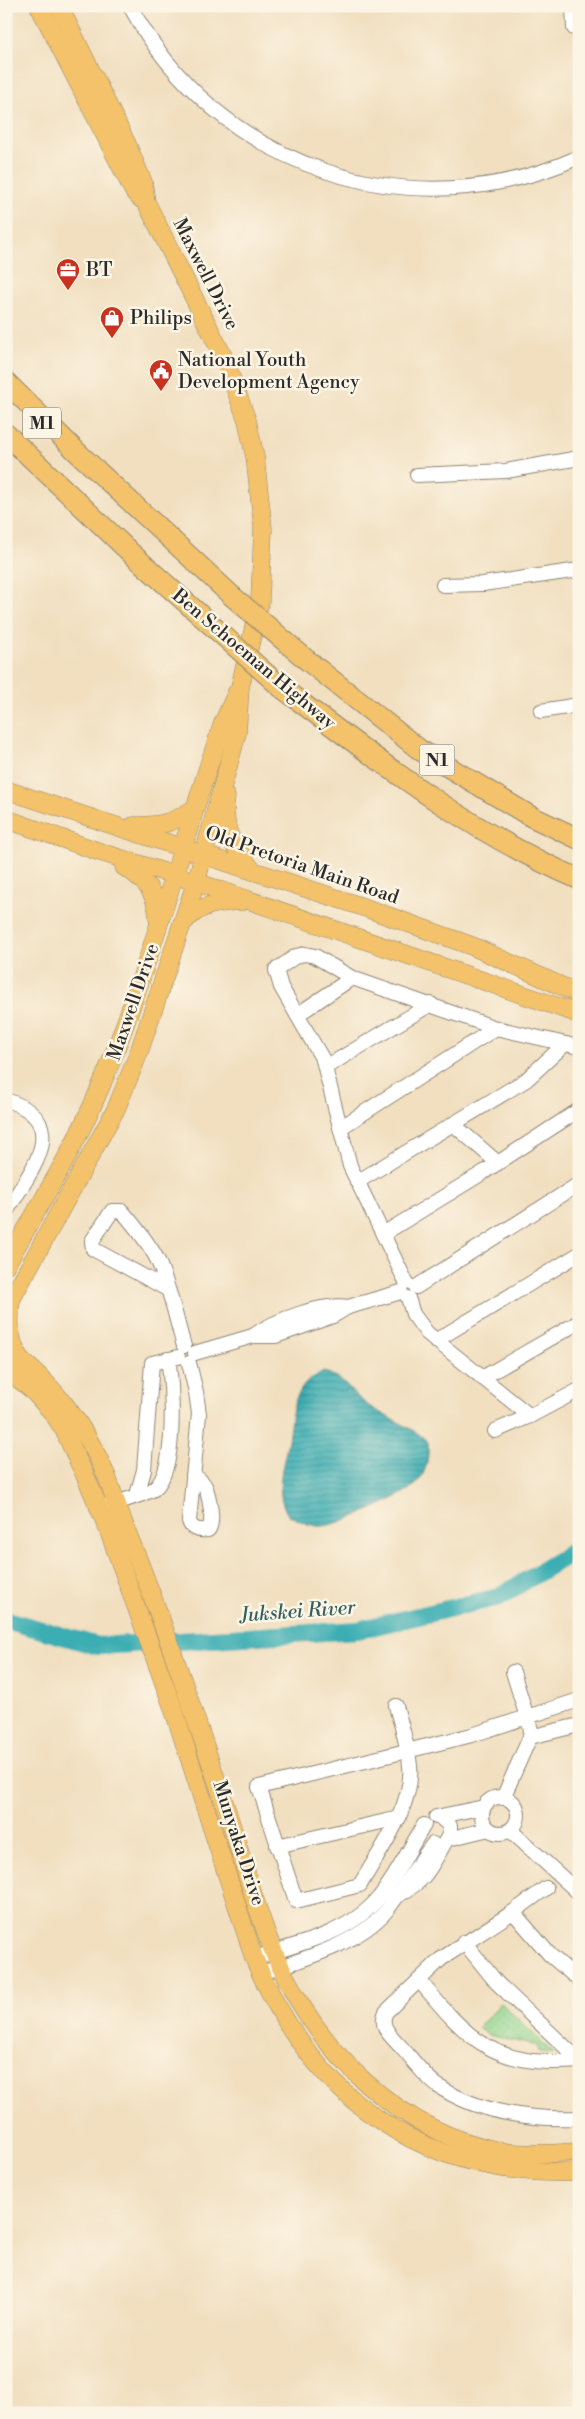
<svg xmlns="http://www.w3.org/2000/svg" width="585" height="2419" viewBox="0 0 585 2419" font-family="'Libre Bodoni',serif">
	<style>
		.park { fill: url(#park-dots); stroke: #5d805c }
		.water { fill: url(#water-rules); stroke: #336c6f }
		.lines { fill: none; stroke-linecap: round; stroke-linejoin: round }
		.river { stroke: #3badb3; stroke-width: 18 }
		.minor-casing { stroke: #8e8576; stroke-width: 16 }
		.major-casing { stroke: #8e8576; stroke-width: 19 }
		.highway-casing { stroke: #8e8576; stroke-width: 22 }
		.minor { stroke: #fff; stroke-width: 14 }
		.major { stroke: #f3c26a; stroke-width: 18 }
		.highway { stroke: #f3c26a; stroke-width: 20 }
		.highway-bridge-casing { stroke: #8e8576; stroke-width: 22; stroke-linecap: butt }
		.highway-bridge { stroke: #f3c26a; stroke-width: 20 }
		.labels { text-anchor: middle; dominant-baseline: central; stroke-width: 5; stroke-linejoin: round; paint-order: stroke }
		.shield { fill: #fcf5e5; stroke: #6a6863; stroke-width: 1 }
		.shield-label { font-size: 18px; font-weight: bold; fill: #2b2b2b }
		.poi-label { font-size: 19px; fill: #2b2b2b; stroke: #fcf5e5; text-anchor: start }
		.street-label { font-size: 19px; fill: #2b2b2b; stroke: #fcf5e5 }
		.water-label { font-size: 20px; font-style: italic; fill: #315f61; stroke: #fcf5e5 }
	</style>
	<defs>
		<pattern id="park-dots" width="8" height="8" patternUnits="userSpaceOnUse" patternTransform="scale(1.25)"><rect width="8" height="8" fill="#8fd48d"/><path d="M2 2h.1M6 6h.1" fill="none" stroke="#7cb67a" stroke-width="1.8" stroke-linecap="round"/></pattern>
		<pattern id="water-rules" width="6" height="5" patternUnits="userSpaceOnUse" patternTransform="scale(1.25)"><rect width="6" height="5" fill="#3badb3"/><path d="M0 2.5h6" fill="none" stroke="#328d92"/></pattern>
	</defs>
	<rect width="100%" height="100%" fill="#fcf5e5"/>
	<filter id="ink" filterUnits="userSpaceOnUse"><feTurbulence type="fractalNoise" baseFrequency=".02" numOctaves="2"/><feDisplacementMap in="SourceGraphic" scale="10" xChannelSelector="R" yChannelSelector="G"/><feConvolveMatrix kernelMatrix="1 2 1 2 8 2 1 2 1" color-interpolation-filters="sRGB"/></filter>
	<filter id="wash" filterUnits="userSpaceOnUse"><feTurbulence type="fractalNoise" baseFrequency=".0096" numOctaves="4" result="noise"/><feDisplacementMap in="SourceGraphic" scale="20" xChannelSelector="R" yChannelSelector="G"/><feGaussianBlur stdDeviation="1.12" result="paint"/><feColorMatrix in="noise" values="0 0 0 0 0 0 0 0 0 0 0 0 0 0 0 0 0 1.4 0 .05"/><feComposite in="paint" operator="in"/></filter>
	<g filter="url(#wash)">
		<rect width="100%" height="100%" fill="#f1dfc0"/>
		<path class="park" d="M501,2003L553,2053L539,2052L538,2046L488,2035L478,2028Z"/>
		<path class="water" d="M324,1372C342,1377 347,1388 360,1399C380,1417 409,1423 428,1442C429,1457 427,1473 415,1485C402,1497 334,1529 317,1526C307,1525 297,1519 288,1515C273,1491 284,1465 288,1440C291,1422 291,1403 302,1388C308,1380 316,1375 324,1372Z"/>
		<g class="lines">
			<path class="river" d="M6,1620L98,1646L358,1630L499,1597L579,1548"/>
		</g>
	</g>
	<g filter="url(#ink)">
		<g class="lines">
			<g class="minor-casing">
				<g id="minor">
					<path d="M130,6C217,168 412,233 579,157"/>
					<path d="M573,6L574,28L579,30"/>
					<path d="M417,475L506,471L579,458"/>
					<path d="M443,585L483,584L579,570"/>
					<path d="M541,711L579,705"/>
					<path d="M297,1015L352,978"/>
					<path d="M326,1067L431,1004"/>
					<path d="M6,1100C75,1122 29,1173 6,1212"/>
					<path d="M453,1124L498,1163"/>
					<path d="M340,1128L496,1028"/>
					<path d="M357,1182L526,1080L565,1044"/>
					<path d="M383,1234L484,1172L579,1110"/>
					<path d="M406,1282L350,1166L323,1060L281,987L276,970L296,956L305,954L315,956L352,978L496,1028L579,1047"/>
					<path d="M416,1287L579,1184"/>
					<path d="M167,1289L93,1249L92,1241L112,1211H122C134,1225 150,1244 158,1261C170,1288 176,1319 184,1346"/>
					<path d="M408,1298L413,1314L427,1333L530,1416"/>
					<path d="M253,1336C274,1320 322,1303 348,1307"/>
					<path d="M435,1341L579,1254"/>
					<path d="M195,1353L253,1336H276L333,1316L348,1307L401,1292"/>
					<path d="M189,1363L196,1392L199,1414L189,1521C191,1530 200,1531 208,1530C215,1523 209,1495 205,1486C202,1481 198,1478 193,1475"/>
					<path d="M482,1378L579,1322"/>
					<path d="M495,1431L530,1416L579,1390"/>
					<path d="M137,1495L144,1470L152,1363L178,1357"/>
					<path d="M107,1506C116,1503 148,1493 154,1489C177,1471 173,1387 168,1359"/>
					<path d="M396,1706C401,1725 408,1745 410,1766C414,1805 379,1852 360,1885L296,1901L259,1787L472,1735L579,1700"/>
					<path d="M530,1737L579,1725"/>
					<circle cx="500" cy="1815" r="18"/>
					<path d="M503,1798L530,1737L531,1730L513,1672"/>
					<path d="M436,1817L484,1807"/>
					<path d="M511,1831L579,1893"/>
					<path d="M448,1839L489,1829"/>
					<path d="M277,1846L399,1818"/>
					<path d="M546,1888L513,1912L441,1959L386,2012C378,2026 392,2037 401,2047C413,2060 424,2076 438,2086C478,2113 532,2120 579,2118"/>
					<path d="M397,1896C426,1880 428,1872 444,1844C447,1838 451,1835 450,1826L440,1817"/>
					<path d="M513,1912L550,1955L579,1980"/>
					<path d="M464,1942L497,1983L579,2060"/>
					<path d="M254,1958C296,1945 347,1934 377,1900C396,1878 409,1849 424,1825"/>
					<path d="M261,1973C301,1960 359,1944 387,1910C403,1889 417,1865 433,1844"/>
					<path d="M419,1980C469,2041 495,2068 579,2061"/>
				</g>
			</g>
			<g class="major-casing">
				<g id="major">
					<path d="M39,6L134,192L141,199"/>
					<path d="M6,790L366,908L472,946L579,994"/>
					<path d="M226,797C222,831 232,844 252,870"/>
					<path d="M6,819L100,852L196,882L579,1014"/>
					<path d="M133,826C160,826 172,824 195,808"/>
					<path d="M124,867C145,879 157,893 158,919"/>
					<path d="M183,923C200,904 218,902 243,901"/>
					<path d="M6,1265C38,1207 74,1150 100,1088C150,970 181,844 223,723L237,692"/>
					<path d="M11,1300C9,1321 8,1338 19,1357"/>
					<path d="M6,1309L116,1109L138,1055L196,882L232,752L237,733L240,687L260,601L263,528L255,457L247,420L224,358L146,202L143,182L126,142L59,6"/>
					<path d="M6,1348C52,1382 85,1424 107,1477C114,1496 121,1517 129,1537C165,1625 195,1717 226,1808C242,1857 255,1908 275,1955C318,2052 397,2132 504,2152C529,2156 554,2153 579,2152"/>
					<path d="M6,1369L31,1389L53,1413L64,1430L88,1482L108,1529L173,1708L254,1958C313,2100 423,2178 579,2172"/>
				</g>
			</g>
			<g class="highway-casing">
				<g id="highway">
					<path d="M6,382L78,453L232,596"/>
					<path d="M6,434L133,555L209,623"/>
					<path d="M308,661L420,750L530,816L579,839"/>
					<path d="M282,688C376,759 470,833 579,879"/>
				</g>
			</g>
			<use href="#minor" class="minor"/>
			<use href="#major" class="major"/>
			<use href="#highway" class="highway"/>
			<g class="highway-bridge-casing">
				<g id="highway-bridge">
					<path d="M232,596L308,661"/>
					<path d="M209,623L282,688"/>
				</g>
			</g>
			<use href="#highway-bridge" class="highway-bridge"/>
		</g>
	</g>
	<defs>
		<g id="office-pin" transform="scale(1.25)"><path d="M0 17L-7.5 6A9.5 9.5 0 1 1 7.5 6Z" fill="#c8321e" stroke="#fcf5e5"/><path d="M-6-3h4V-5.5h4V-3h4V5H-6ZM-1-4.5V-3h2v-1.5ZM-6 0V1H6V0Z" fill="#fff"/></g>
		<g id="shop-pin" transform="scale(1.25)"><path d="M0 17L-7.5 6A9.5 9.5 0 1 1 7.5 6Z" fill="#c8321e" stroke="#fcf5e5"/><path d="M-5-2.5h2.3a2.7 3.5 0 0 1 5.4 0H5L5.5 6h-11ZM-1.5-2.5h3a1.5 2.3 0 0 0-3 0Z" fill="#fff"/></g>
		<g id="civic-pin" transform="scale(1.25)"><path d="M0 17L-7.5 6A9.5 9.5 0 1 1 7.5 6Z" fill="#c8321e" stroke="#fcf5e5"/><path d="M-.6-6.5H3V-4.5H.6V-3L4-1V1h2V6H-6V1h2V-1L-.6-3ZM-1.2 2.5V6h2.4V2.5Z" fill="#fff"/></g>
	</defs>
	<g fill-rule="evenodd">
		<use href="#office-pin" x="68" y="270"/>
		<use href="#shop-pin" x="112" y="318"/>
		<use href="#civic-pin" x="161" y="371"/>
	</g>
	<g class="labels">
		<g class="shield">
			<rect x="23" y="407.5" width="38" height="31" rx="4"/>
			<rect x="419.5" y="744.5" width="35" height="31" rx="4"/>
		</g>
		<g class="shield-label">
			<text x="42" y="423">M1</text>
			<text x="437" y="760">N1</text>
		</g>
		<g class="poi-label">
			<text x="86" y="270">BT</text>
			<text x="130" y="318">Philips</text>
			<text x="178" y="360">National Youth<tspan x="178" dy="22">Development Agency</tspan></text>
		</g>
		<g class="street-label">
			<text transform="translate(206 274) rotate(63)">Maxwell Drive</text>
			<text transform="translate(254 659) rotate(40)">Ben Schoeman Highway</text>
			<text transform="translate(302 865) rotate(19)">Old Pretoria Main Road</text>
			<text transform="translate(133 1002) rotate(-71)">Maxwell Drive</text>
			<text transform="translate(239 1843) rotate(72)">Munyaka Drive</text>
		</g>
		<g class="water-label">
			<text transform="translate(298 1612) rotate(-4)">Jukskei River</text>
		</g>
	</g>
	<rect width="585" height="2419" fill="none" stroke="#fcf5e5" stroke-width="25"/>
</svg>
